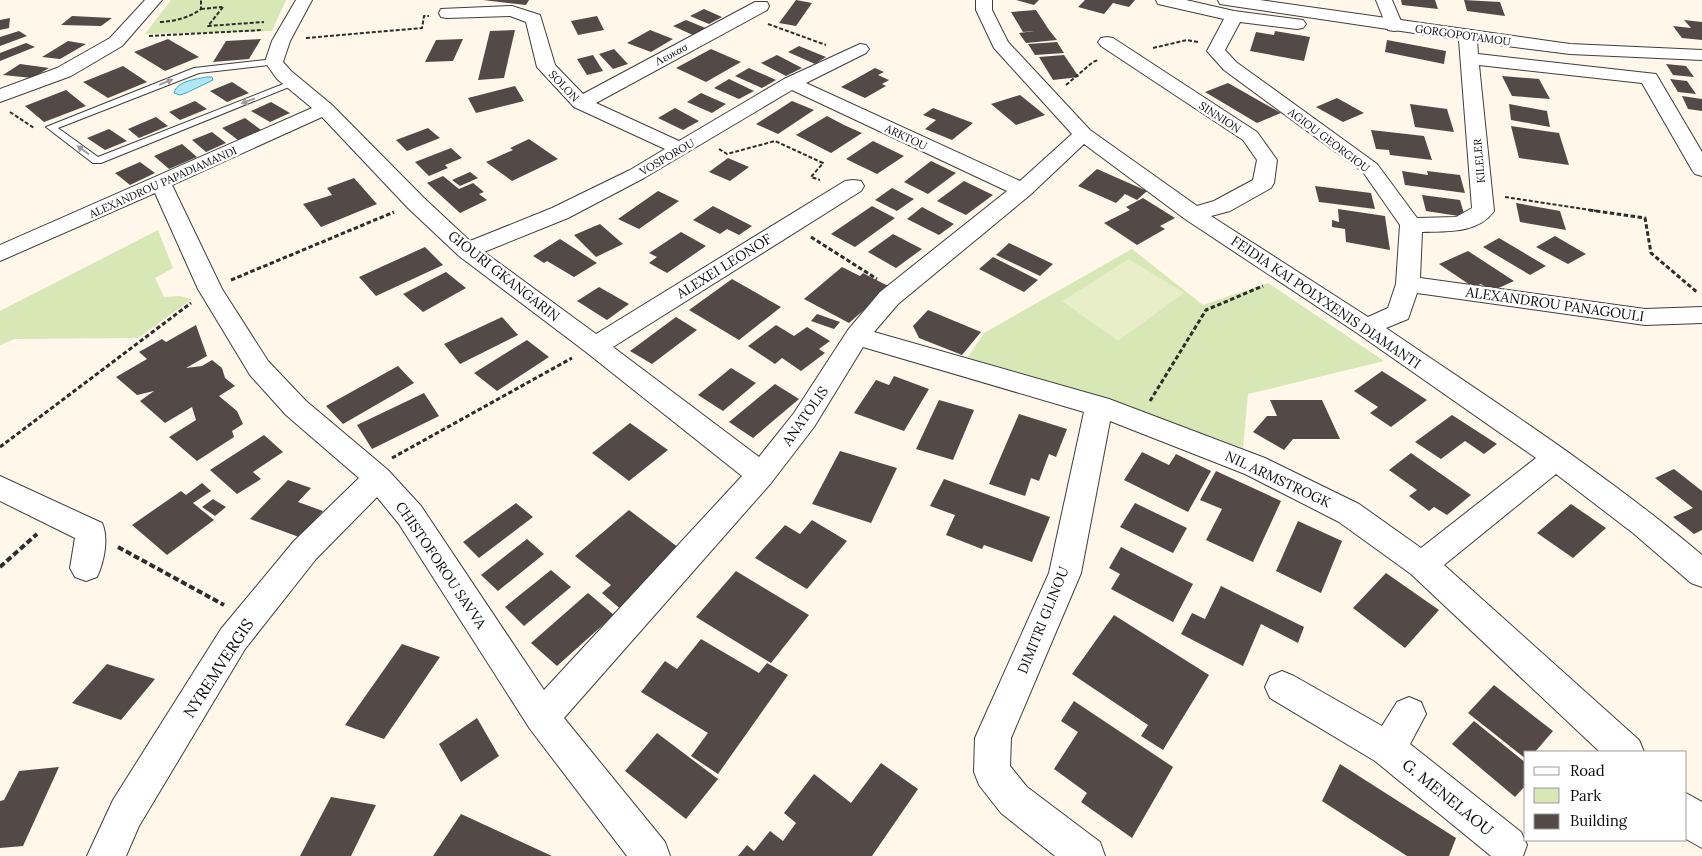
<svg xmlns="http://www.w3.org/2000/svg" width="1702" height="856" viewBox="0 0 1702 856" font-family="Lora,serif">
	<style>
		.green { fill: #d8e7b6 }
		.pitch { fill: #e8eec7 }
		.water { fill: #b1e7f4; stroke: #3aaac8 }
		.building { fill: #534a48 }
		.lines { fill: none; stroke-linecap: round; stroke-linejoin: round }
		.service-casing { stroke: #3e3e3e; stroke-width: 2 }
		.minor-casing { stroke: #3e3e3e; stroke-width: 2 }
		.tertiary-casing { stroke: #3e3e3e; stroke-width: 2 }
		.path-far2 { stroke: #2d2d2d; stroke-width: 2; stroke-dasharray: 4 2; stroke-linecap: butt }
		.path-far1 { stroke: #2d2d2d; stroke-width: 3; stroke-dasharray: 4.5 2.5; stroke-linecap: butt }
		.path { stroke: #2d2d2d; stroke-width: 4; stroke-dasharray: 6 3; stroke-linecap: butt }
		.service { fill: #fff; fill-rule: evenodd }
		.minor { fill: #fff; fill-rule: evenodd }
		.tertiary { fill: #fff; fill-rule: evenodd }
		.oneway { fill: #9d9d9d }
		.labels { text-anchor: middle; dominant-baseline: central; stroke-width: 5; stroke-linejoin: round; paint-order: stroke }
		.far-street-label { font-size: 11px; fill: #0b0b0b; stroke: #fff }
		.street-label { font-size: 14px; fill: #0b0b0b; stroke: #fff }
		.near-street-label { font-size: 16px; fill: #0b0b0b; stroke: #fff }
	</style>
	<rect width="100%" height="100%" fill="#fef7ea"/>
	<g class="green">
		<path d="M171,0H286L272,31L145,34Z"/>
		<path d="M158,230L173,268L155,278L164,297L179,296L192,299L138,338L15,339L0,345V311Z"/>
		<path d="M1132,249L1203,305L1268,283L1384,361L1248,394L1243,448L1143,412L966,360L984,333Z"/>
	</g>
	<path class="pitch" d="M1129,259L1184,293L1118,341L1062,301Z"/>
	<path class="water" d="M207,77H212L213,80L186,93L180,95L174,93C177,81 196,79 207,77Z"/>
	<g class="building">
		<path d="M483,0H529L526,5Z"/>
		<path d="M796,0L812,3L796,26L779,23Z"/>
		<path d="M1016,0H1039L1034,5Z"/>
		<path d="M1085,0H1135L1129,7L1113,3L1104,14L1078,7Z"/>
		<path d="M1401,0H1435L1438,9L1402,5Z"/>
		<path d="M1464,0L1500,2L1505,16L1467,11Z"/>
		<path d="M704,9L722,17L709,24L690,16Z"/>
		<path d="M1036,10L1049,30L1057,40L1026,43L1019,33L1034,31L1023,32L1011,12Z"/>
		<path d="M72,16L112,18L101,26L61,25Z"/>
		<path d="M597,16L604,30L578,35L571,21Z"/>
		<path d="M10,18L9,28L0,30V20Z"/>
		<path d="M686,20L708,29L695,36L673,26Z"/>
		<path d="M1684,20L1702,22V40L1682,38L1673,26L1691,28Z"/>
		<path d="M515,30L504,78L478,80L490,31Z"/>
		<path d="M650,30L673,39L651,52L627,43Z"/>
		<path d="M19,31L27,36L0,46V37Z"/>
		<path d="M1275,31L1310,37L1304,61L1250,51L1256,32L1274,35Z"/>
		<path d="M168,39L199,57L165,71L134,52Z"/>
		<path d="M261,39L249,59L213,62L226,41Z"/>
		<path d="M463,39L453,61L425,62L436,40Z"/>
		<path d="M1387,40L1446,51L1444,64L1385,52Z"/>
		<path d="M68,41L86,44L60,59L42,57Z"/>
		<path d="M1057,42L1064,53L1035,55L1028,44Z"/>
		<path d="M26,43L35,47L0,61V53Z"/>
		<path d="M799,46L826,57L815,64L788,52Z"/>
		<path d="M614,49L628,64L613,69L599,54Z"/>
		<path d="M711,49L741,62L706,82L676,68Z"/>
		<path d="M593,55L603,71L587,75L577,59Z"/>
		<path d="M777,55L802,68L786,76L761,63Z"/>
		<path d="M1064,55L1079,77L1053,80L1039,57Z"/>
		<path d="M20,64L49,68L32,78L3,75Z"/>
		<path d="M1666,64L1686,66L1694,77L1673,75Z"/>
		<path d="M123,66L147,82L108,98L83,82Z"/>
		<path d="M749,68L776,80L762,88L735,76Z"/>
		<path d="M875,68L884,72L878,75L889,80L882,84L886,86L865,98L841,87Z"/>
		<path d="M1502,76L1539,79L1550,99L1512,96Z"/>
		<path d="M729,79L754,91L739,99L714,88Z"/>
		<path d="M1670,79L1687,81L1696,94L1678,92Z"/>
		<path d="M232,82L249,93L227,102L210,91Z"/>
		<path d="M1228,83L1281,113L1257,123L1205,92Z"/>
		<path d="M515,86L524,101L476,113L468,98Z"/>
		<path d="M66,90L86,106L44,122L25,106Z"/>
		<path d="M701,93L726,104L712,113L687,102Z"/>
		<path d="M1020,95L1045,115L1016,125L991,104Z"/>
		<path d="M1682,96L1702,99V111L1688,109Z"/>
		<path d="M1337,98L1364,113L1343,122L1316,107Z"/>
		<path d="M195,101L207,109L180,120L169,112Z"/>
		<path d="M792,101L814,110L778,134L756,124Z"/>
		<path d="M271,102L290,113L270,122L251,111Z"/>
		<path d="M1410,104L1447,109L1454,132L1415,127Z"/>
		<path d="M1509,104L1547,111L1550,127L1511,120Z"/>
		<path d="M675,108L699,121L683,130L658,118Z"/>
		<path d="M933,108L973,123L952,140L925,129L936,120L923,115Z"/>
		<path d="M827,116L844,125L862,133L831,153L796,135Z"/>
		<path d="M156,117L168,126L139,138L128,129Z"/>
		<path d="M245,118L261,130L238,140L222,128Z"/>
		<path d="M1511,126L1559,133L1569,165L1519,158Z"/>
		<path d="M428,128L440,138L407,151L396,140Z"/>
		<path d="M109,129L127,141L105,150L87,138Z"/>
		<path d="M1371,130L1424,136L1432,160L1390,155L1389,150L1376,149Z"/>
		<path d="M212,132L226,143L206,152L192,140Z"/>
		<path d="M529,139L558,159L512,181L486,162L513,150L510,148Z"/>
		<path d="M873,141L904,156L877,174L846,159Z"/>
		<path d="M182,144L197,157L169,169L154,156Z"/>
		<path d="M451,148L462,158L445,165L448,168L429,176L415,162Z"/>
		<path d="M728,158L749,167L730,181L709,172Z"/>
		<path d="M931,161L956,173L928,194L904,182Z"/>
		<path d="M140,162L155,173L130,185L115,173Z"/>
		<path d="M1097,169L1147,191L1137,200L1125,194L1116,203L1078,186Z"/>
		<path d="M1402,171L1428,175L1427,171L1460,175L1465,193L1405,185Z"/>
		<path d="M470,172L478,178L460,186L452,180Z"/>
		<path d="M443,176L459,189L473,183L484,192L479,194L487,200L460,213L427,183Z"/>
		<path d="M354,178L377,204L321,227L303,204L332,195L327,188Z"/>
		<path d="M964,181L993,195L966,215L937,201Z"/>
		<path d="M1315,186L1371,193L1375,209L1319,202Z"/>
		<path d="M892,188L914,199L897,211L875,200Z"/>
		<path d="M658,191L679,201L639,229L618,219Z"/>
		<path d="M1422,195L1460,200L1465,217L1426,211Z"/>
		<path d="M1143,198L1175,218L1160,226L1165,229L1137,245L1104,223L1130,210L1126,207Z"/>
		<path d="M1516,203L1560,211L1566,230L1520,222Z"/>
		<path d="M713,206L752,226L739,235L727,229L720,234L693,220Z"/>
		<path d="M872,206L895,218L855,247L831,234Z"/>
		<path d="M922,207L954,224L939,235L907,219Z"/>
		<path d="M1338,209L1385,216L1390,250L1346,242L1345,229L1332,227V220L1339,222Z"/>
		<path d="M600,224L623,244L596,257L574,235Z"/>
		<path d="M681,232L706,246L667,273L649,263L657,257L649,253Z"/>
		<path d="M893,234L922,249L896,268L868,252Z"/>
		<path d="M1555,236L1586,254L1568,264L1536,247Z"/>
		<path d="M1499,238L1546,266L1530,275L1483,247Z"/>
		<path d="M560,239L597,263L574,277L547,261L544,263L533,256Z"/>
		<path d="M1009,243L1053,264L1040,276L996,255Z"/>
		<path d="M425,247L443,265L376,296L359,277Z"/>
		<path d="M1468,251L1514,281L1492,291L1481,284L1473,287L1439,264Z"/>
		<path d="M993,257L1038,280L1024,292L979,269Z"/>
		<path d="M842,267L860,276L863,273L890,287L849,323L804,299Z"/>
		<path d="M446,272L466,288L423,312L403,294Z"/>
		<path d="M732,279L781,307L739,340L689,310Z"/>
		<path d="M599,287L629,304L607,320L577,301Z"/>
		<path d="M928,310L981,332L962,355L919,338L913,326Z"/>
		<path d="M817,314L840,322L834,329L811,321Z"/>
		<path d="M502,317L518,335L460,364L444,344Z"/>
		<path d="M676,317L697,330L652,364L630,351Z"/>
		<path d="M196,325L207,356L186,368L202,366L212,360L222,368L225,378L235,386L219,396L237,411L243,424L232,431L234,437L197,461L169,437L196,420L192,407L165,423L140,401L154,391L137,395L116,377L147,359L139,352L162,339L166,342Z"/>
		<path d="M776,325L794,336L807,327L830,341L819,349L825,353L801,371L782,358L775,364L748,346Z"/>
		<path d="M527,340L549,357L497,391L474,373Z"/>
		<path d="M398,366L414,383L343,424L326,406Z"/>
		<path d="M731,368L756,383L723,411L698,395Z"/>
		<path d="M1382,371L1427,400L1391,427L1370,413L1378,407L1354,391Z"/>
		<path d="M894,376L929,389L904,431L854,413L876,380L889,385Z"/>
		<path d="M775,384L799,399L753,438L729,422Z"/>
		<path d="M424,393L439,416L372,449L357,425Z"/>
		<path d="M939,400L974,410L953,460L916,449Z"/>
		<path d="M1270,400H1322L1340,439H1293L1284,450L1253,432L1267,416H1277Z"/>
		<path d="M1019,414L1067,429L1056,457L1049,454L1039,481L1031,478L1025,496L989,484Z"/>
		<path d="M1452,415L1497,444L1484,454L1465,441L1441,459L1415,442Z"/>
		<path d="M630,423L668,450L629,481L592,453Z"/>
		<path d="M264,435L283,452L253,472L261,479L237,494L210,470Z"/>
		<path d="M840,451L897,468L871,523L812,504Z"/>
		<path d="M1142,452L1169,465L1176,454L1211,471L1188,512L1124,480Z"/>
		<path d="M1411,453L1471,495L1447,515L1434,507L1429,511L1409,496L1417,490L1389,470Z"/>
		<path d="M1674,469L1702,491V530L1694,534L1673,517L1693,508L1655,478Z"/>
		<path d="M1216,471L1281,501L1253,562L1206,540L1222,509L1200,500Z"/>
		<path d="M944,479L1050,517L1032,562L984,545L982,549L946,535L955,515L930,506Z"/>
		<path d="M288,480L311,488L298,502L323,511L299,537L250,519Z"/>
		<path d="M202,483L211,491L193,503L214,520L167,555L132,525L181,491L186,495Z"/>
		<path d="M213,499L226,507L215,516L202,507Z"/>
		<path d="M516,503L533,517L479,558L463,542Z"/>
		<path d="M1135,503L1187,528L1173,553L1120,527Z"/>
		<path d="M1571,504L1606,528L1573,558L1537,533Z"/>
		<path d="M629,510L687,554L624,612L602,593L611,585L575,556Z"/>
		<path d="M812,520L847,541L807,589L755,558L785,525L800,534Z"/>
		<path d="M1298,521L1342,541L1321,593L1276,571Z"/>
		<path d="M527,539L544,554L498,591L481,575Z"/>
		<path d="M1121,547L1193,584L1173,622L1111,589L1120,574L1109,568Z"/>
		<path d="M551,570L571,587L524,626L505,607Z"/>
		<path d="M736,571L809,615L771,663L696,617Z"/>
		<path d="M1386,573L1439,610L1405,648L1353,608Z"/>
		<path d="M1221,586L1304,627L1298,643L1261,624L1243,666L1181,634L1192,613L1205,619Z"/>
		<path d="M588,593L614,615L557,666L531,643Z"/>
		<path d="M1114,615L1209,675L1163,750L1141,736L1148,725L1072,674Z"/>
		<path d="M701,639L759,673L767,663L788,675L718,774L691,756L708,733L641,692L665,661L677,669Z"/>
		<path d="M402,644L440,657L384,739L345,725Z"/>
		<path d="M107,664L155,679L121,720L72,703Z"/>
		<path d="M1494,685L1553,731L1535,752H1526V759L1468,713Z"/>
		<path d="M1074,701L1173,767L1132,838L1081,802L1087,793L1054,769L1078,732L1061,721Z"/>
		<path d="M477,718L499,756L461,782L439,744Z"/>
		<path d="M1474,721L1526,763V785L1515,797L1452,744Z"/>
		<path d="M657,733L718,779L686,819L625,771Z"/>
		<path d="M881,763L918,789L872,856H738L747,845L754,851L770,831L783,841L796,823L784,813L814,774L851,803Z"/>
		<path d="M1340,764L1456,838L1449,856H1407L1322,801Z"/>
		<path d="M59,767L23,846L0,848V801L4,800L19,771Z"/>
		<path d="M331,797L376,805L351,856H300Z"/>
		<path d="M461,814L552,856H433Z"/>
	</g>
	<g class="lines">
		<g class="service-casing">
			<path id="service" d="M274,59L277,60V64L199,73L58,128L98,157L291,81H297L299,83L101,163H93L46,127L194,68Z"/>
		</g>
		<g class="minor-casing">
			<g id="minor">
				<path d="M145,0H162L122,46L71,76L0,102V89L57,68L110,38Z"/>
				<path d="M296,0H312L290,41L283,62L291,71L332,105L424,198L470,241L552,208L630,170L665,149L574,107L537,67L526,22L510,16L447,18L441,17L439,13L441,9L512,6L540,15L555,65L583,94L755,2H767L769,6L767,10L596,103L679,141L784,79L860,44L866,45L869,49L866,53L806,83L1020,181L1072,134L994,48L976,10V0H992V10L1008,42L1090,130L1197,206L1214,201L1253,180L1257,160L1243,140L1101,46L1098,42L1101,38L1107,37L1113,38L1257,132L1277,160L1274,183L1271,188L1230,211L1211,216L1368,317L1388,308L1396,284L1400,225L1363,172L1224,70L1207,51L1224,19L1158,4L1156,0H1186L1234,11L1303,20L1306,24L1303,28L1297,29L1240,22L1225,50L1236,62L1377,164L1417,218L1456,217L1472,208L1459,40L1462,36L1468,35L1474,36L1477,40L1478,54L1656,74L1702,152V176L1695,174L1692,170L1642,83L1479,65L1494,211C1478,234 1446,231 1422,232L1420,278L1645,309L1702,307V323L1645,325L1417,293L1408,319L1386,328C1493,401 1603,471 1702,555V587L1691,583L1633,533L1556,474L1444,565L1639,740L1644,752H1600L1411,574L1339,522L1245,474L1110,421L1081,573L1011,738L1010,766L1027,787L1100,842L1105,856H1055L1001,813L979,785L974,772L975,738L1049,573L1084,412L863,347L814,427L771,483L564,718L665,842L670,856H627L530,729L399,524L377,497L316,559L245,649L139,826L126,856H87L113,800L221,629L294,541L359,478L286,415L250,375L198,289L155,193L0,261V245L312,108L277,79L265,62L272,41ZM792,90L1007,191L880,292L848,330L794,413L759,457L613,347L861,191L864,186L861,181L853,180L845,181L596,334L484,252L568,218L644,178ZM322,117L408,208L459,256L586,352L742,476L544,690L421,506L388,470L306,401L268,361L222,289L172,185ZM1084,144L1185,219L1357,333L1536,458L1421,548L1359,504L1265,458L1109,399L874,332L898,304L1030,195Z"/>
				<path d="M1376,0H1392L1403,26L1400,30L1394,31L1388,30Z"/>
				<path d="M0,476L102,523C109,538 104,562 97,577L86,581L75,577L70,568L75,538L0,501Z"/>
				<path d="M1282,671L1294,676L1382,726L1397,702L1409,697L1421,702L1426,714L1410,744L1521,832L1527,845L1523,856H1491L1375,761L1270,698L1265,687L1270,676Z"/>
				<path d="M1686,793L1702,802V848L1686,839Z"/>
			</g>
		</g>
		<g class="tertiary-casing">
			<path id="tertiary" d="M1218,0H1260L1570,44L1702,50V60L1570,54L1468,41L1226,5L1220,4Z"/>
		</g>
		<g class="path-far2">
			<path d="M223,7L208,26L264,22"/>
			<path d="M201,9L222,7"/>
			<path d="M160,22C175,21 189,18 201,9V0"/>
			<path d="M768,24L826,45"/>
			<path d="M149,36L263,30"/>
			<path d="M306,38L422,28L424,16H429"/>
			<path d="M1153,48L1187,40L1198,42"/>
			<path d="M1066,85L1093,62L1098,60"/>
			<path d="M10,112L34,128"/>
			<path d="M719,149L727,154L775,141L823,163L811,177L820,180"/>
			<path d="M1505,197L1597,211"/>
		</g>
		<g class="path-far1">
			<path d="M1589,210L1645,218L1651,253L1698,293"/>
			<path d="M811,237L877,279"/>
			<path d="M231,280L394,212"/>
			<path d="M1150,401L1206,310L1263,286"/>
			<path d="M0,447L191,303"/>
			<path d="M392,458L572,358"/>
		</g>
		<g class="path">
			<path d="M118,547L224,605"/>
			<path d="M0,567L37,534"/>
		</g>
		<use href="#service" class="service"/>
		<use href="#minor" class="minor"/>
		<use href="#tertiary" class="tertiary"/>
	</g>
	<defs><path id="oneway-solid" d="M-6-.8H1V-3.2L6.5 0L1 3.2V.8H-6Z" transform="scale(1.25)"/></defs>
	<g class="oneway">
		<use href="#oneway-solid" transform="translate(166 82) rotate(-22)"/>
		<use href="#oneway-solid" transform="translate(248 101) rotate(159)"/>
		<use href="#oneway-solid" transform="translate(83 150) rotate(-144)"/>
	</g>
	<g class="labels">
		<g class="far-street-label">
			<text transform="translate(1463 35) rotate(8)">GORGOPOTAMOU</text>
			<text transform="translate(671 54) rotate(-28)">Λευκασ</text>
			<text transform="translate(564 86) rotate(46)">SOLON</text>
			<text transform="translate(1220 117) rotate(33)">SINNION</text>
			<text transform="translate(906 137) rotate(25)">ARKTOU</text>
			<text transform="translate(1329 140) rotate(37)">AGIOU GEORGIOU</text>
			<text transform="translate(667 157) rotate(-30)">VOSPOROU</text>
			<text transform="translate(1479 161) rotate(-95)">KILELER</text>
			<text transform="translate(163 182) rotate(-24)">ALEXANDROU PAPADIAMANDI</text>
		</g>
		<g class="street-label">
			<text transform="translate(724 266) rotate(-32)">ALEXEI LEONOF</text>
			<text transform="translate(504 276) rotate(38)">GIOURI GKANGARIN</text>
			<text transform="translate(1326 302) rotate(34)">FEIDIA KAI POLYXENIS DIAMANTI</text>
			<text transform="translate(1555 304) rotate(8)">ALEXANDROU PANAGOULI</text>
			<text transform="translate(805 416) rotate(-55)">ANATOLIS</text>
			<text transform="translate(1278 479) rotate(25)">NIL ARMSTROGK</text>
			<text transform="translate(441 565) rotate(56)">CHISTOFOROU SAVVA</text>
			<text transform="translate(1043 620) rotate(-68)">DIMITRI GLINOU</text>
		</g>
		<g class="near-street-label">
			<text transform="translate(218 668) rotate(-57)">NYREMVERGIS</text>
			<text transform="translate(1448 797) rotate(39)">G. MENELAOU</text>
		</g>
	</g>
	<rect x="1524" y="751" width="162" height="90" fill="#ffffff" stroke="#9d9d9d"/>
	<rect x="1534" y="767" width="25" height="8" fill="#ffffff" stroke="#9d9d9d"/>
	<text x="1570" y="776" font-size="15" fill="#0b0b0b">Road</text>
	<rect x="1534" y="788" width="25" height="15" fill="#d8e7b6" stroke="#9d9d9d"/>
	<text x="1570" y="801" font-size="15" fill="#0b0b0b">Park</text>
	<rect x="1534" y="814" width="25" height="15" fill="#534a48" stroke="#9d9d9d"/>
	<text x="1570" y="826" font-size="15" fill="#0b0b0b">Building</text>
</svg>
